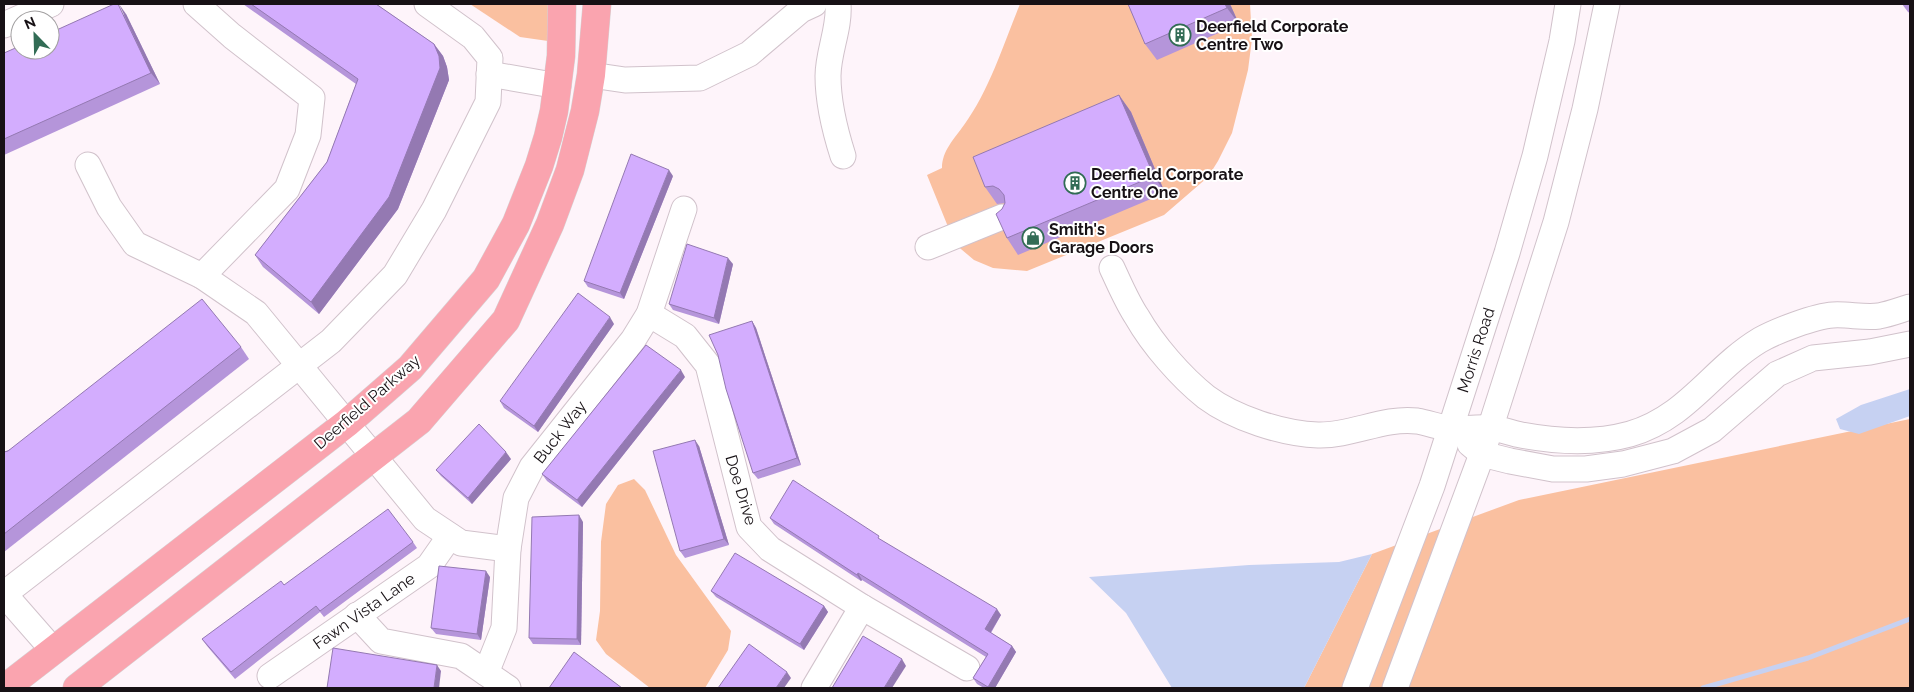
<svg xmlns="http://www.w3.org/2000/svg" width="1914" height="692" viewBox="0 0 1914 692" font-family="Raleway,sans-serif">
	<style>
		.green { fill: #fac0a0 }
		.water { fill: #c6d1f2 }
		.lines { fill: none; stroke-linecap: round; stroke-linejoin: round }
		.stream { stroke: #c6d1f2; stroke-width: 5 }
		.minor-casing { stroke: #d1c2cb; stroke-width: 27 }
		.major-casing { stroke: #d5d4d5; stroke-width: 29 }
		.minor { stroke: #fff; stroke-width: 25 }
		.major { stroke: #faa4af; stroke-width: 28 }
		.wall { fill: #b595da }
		.shaded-wall { fill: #9479b2 }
		.building { fill: #d3adfe; stroke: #9479b2 }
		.labels { text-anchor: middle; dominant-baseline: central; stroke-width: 4; stroke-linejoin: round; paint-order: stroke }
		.poi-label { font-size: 16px; font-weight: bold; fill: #171115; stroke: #fff; text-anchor: start }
		.street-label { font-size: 16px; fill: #171115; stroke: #fff }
	</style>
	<rect width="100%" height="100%" fill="#fef4fa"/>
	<g class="green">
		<path d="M470,4H551L548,41L520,37Z"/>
		<path d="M1020,4H1250L1252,39L1248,70L1232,133L1218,161L1208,177L1164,215L1027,271L993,268L974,260L955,244L927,175L942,168C942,151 954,139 964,125C990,89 1003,45 1020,4Z"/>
		<path d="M1910,419V688H1304L1372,554L1519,500Z"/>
		<path d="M634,479L645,490L676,555L731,631L728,650L705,688H650L606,654L596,640L600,611L601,542L606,504L618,485Z"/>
	</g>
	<g class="water">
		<path d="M1910,389V416L1859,434L1840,429L1836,419L1861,405Z"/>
		<path d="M1372,554L1304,688H1172L1126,613L1089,577L1249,565L1339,562Z"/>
	</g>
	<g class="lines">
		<path class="stream" d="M1703,688L1808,658L1910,619"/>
		<g class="minor-casing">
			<g id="minor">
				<path d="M196,4L232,36L312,98L308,135L287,189L202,276L256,313L425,519L461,543L508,549"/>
				<path d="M838,4C840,28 828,52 828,76C828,104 835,131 843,156"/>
				<path d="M4,25L51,4"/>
				<path d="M489,74L558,86"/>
				<path d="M591,75L625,80L700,78L749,54L801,10L814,4"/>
				<path d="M88,165L109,207L135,244L202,276"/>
				<path d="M928,247L1002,217"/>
				<path d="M1112,268C1120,285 1127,302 1137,317C1153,345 1181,377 1206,397C1234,418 1283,434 1318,435C1352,436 1383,417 1417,421C1429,423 1441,428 1453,429C1465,429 1478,427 1490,428C1501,429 1511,433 1521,435C1558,442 1594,444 1630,434C1688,417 1712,369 1760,340C1776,331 1815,316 1833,315C1848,314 1864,318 1879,316C1890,314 1900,310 1910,307"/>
				<path d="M649,314L685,336L708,365L749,527L770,549L862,607L967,668"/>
				<path d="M1470,444L1482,454L1510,461L1553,469H1586L1623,464L1673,451L1712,430L1777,374L1813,358L1870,352L1910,344"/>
				<path d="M4,594L331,341L395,275L434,210L488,102L490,58L473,37L427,4"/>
				<path d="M4,594L53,650"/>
				<path d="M357,615L381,641L461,656L508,688"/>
				<path d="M486,673L504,628L508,549L516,498L532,467L633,340L649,314L684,209"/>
				<path d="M270,676L429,566L450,536"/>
				<path d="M814,688L862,607"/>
				<path d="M1355,688L1432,486L1507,253L1535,156L1562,41L1568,4"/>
				<path d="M1395,688L1482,454L1556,222L1585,109L1607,4"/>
			</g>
		</g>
		<g class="major-casing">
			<g id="major">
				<path d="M5,688L347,423L410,368L486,279L516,224L539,166L548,137L554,111L561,56L562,4"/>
				<path d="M77,688L419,421L506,320L550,224L570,170L585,111L591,75L597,4"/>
			</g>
		</g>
		<use href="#minor" class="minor"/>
		<use href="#major" class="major"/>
	</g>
	<g class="wall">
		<path d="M243,4H376L434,44L443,56L447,67L449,80L398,209L319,314L263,267L255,255L327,162L356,84Z"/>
		<path d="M1128,4H1230L1239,24L1157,60L1145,44Z"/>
		<path d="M1902,4H1910V13L1908,12Z"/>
		<path d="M126,14L160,84L4,155V53Z"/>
		<path d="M1119,95L1131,112L1165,193L1018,255L1007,238L1002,209L1005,203L997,204L985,187Z"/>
		<path d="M673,176L624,299L588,287L584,281Z"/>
		<path d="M733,264L719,324L673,310L669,304Z"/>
		<path d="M752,321L756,328L801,465L758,479L753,473Z"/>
		<path d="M614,324L538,432L504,408L500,401Z"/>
		<path d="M241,347L249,359L4,552V452Z"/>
		<path d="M685,377L582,507L547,481L542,474Z"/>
		<path d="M699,446L729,545L685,558L680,551Z"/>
		<path d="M511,459L472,504L441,476L436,470Z"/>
		<path d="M770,518L883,541L1001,615L991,633L1012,646L1016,652L995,688H984L977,684L973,678L986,657L862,580L861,581L774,524Z"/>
		<path d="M583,522L581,645L533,644L529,638Z"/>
		<path d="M413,542L417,548L324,617L320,612L235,679L207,646L202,639L284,585Z"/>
		<path d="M490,577L481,640L436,634L431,628Z"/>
		<path d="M711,591L824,606L828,612L804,650L716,597Z"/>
	</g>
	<g class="shaded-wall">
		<path d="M119,4L126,14L160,84L151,73Z"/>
		<path d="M1225,4H1230L1239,24L1227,8Z"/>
		<path d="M434,44L443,56L447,67L449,80L398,209L319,314L311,302Z"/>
		<path d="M1119,95L1131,112L1165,193L1154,176Z"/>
		<path d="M669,170L673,176L624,299L620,293Z"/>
		<path d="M728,258L733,264L719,324L714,318Z"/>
		<path d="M610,317L614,324L538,432L534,426Z"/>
		<path d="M752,321L756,328L801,465L797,458Z"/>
		<path d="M681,370L685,377L582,507L577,500Z"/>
		<path d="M695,440L699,446L729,545L724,539Z"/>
		<path d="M506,452L511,459L472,504L468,498Z"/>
		<path d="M579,515L583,522L581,645L577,639Z"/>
		<path d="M486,571L490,577L481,640L477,634Z"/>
		<path d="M858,573L862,580L861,581L857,575Z"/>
		<path d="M824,606L828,612L804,650L800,644Z"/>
		<path d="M997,609L1001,615L989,635L985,629Z"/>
		<path d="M1012,646L1016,652L995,688H989L988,687Z"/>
		<path d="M902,659L906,666L892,688H884Z"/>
		<path d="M437,665L441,671L439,688H434Z"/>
		<path d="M787,672L791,678L784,688H776Z"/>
	</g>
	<g class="building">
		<path d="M114,4H118L151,73L4,139V53L20,46V50H50V33Z"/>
		<path d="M251,4H376L434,44L439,56L440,68L389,197L311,302L255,255L327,162L358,79Z"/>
		<path d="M1128,4H1225L1227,8L1145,44Z"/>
		<path d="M1119,95L1154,176L1007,238L996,214L1002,209L1005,203L1004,195L999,189L993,186L985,187L973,157Z"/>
		<path d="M631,154L669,170L620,293L584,281Z"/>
		<path d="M687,244L728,258L714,318L669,304Z"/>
		<path d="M578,293L610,317L534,426L500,401Z"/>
		<path d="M202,299L241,347L4,534V452L8,451Z"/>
		<path d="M752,321L797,458L753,473L726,389L718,355L709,335Z"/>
		<path d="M646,345L681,370L577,500L542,474Z"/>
		<path d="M479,424L506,452L468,498L436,470Z"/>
		<path d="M695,440L724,539L680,551L653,451Z"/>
		<path d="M793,480L879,536L878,538L997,609L985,629L1012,646L988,687L973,678L988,654L858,573L857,575L770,518Z"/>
		<path d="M388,509L413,542L320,611L316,606L231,672L202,639L281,581L284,585Z"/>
		<path d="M579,515L577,639L529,638L532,517Z"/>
		<path d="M735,553L824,606L800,644L711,591Z"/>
		<path d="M439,566L486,571L477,634L431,628Z"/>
		<path d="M863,636L902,659L884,688H832Z"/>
		<path d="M749,644L787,672L776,688H718Z"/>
		<path d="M333,648L437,665L434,688H327Z"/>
		<path d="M574,652L622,688H549Z"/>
	</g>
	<defs>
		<g id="building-ring" transform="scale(1.125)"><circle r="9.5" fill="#fff" stroke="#326c55" stroke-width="1.5"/><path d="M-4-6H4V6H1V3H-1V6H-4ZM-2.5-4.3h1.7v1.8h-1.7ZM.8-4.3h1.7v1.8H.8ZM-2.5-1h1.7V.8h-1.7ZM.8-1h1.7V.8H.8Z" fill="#326c55"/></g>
		<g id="shop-ring" transform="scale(1.125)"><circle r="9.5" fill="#fff" stroke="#326c55" stroke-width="1.5"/><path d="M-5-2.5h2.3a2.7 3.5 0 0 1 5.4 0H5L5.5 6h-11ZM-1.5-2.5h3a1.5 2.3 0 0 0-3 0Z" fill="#326c55"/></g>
	</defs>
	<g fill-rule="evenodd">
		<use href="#building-ring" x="1180" y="35"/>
		<use href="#building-ring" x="1075" y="183"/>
		<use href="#shop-ring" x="1033" y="238"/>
	</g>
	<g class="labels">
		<g class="poi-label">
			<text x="1196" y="26">Deerfield Corporate<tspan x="1196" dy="18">Centre Two</tspan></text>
			<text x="1091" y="174">Deerfield Corporate<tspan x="1091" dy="18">Centre One</tspan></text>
			<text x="1049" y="229">Smith's<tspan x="1049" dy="18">Garage Doors</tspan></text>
		</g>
		<g class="street-label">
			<text transform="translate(1476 350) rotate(-72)">Morris Road</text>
			<text transform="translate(367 402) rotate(-41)">Deerfield Parkway</text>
			<text transform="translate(560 432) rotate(-52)">Buck Way</text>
			<text transform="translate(741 490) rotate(73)">Doe Drive</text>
			<text transform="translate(364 611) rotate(-35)">Fawn Vista Lane</text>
		</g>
	</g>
	<rect width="1914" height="692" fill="none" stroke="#171115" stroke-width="10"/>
	<g transform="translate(35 35) rotate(337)"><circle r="24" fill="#ffffff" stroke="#a2a0a1"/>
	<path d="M0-4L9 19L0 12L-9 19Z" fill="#326c55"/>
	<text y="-8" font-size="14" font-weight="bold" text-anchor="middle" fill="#171115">N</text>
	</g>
</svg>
